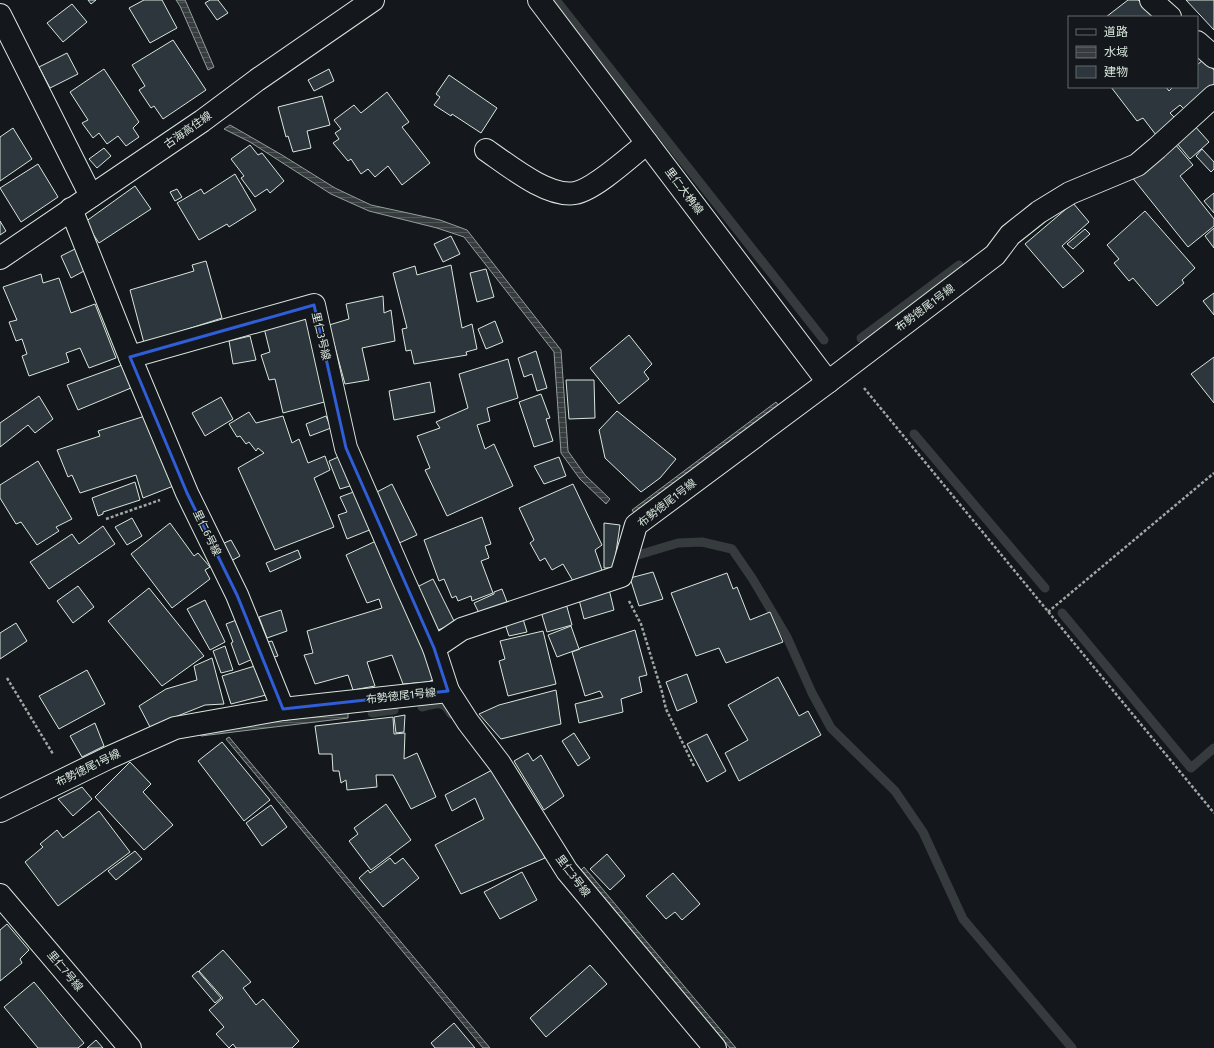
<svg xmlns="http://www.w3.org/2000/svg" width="1214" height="1048" viewBox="0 0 1214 1048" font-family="'Fira Sans Condensed','Noto Sans JP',sans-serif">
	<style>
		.water { fill: url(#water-rules); stroke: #939e99 }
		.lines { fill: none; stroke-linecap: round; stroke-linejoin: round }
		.stream { stroke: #363b3e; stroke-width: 9 }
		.building { fill: #2c363c; stroke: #d8e6dc }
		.minor-casing { stroke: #d8e6dc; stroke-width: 24 }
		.tertiary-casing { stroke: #d8e6dc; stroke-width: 24 }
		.path { stroke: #9da8a2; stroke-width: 2.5; stroke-dasharray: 3 2; stroke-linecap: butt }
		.minor { stroke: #14181c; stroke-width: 22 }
		.tertiary { stroke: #14181c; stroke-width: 22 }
		.marked { fill: none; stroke: #305dd8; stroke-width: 3; stroke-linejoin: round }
		.labels { text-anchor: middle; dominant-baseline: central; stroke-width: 3; stroke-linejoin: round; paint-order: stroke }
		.street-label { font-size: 11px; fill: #d8e6dc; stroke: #14181c }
	</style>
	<defs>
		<pattern id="water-rules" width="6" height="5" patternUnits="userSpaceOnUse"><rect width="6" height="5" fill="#363b3e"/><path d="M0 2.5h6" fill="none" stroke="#525759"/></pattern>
	</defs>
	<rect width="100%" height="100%" fill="#14181c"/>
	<g class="water">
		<path d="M176,0H185L186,2L214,67L208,70L180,6Z"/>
		<path d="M230,125L282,155L335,188L371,205L440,220L467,230L561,350L568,451L585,475L610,499L606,504L580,479L561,453L554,352L464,237L437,228L369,211L331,194L250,142L224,129Z"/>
		<path d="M776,402L779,406L637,517L632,510Z"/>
		<path d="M348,713V718L201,736L199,731L260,723Z"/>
		<path d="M229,737L490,1048H483L226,739Z"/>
		<path d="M584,867L736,1048H730L581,870Z"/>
	</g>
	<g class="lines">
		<g class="stream">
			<path d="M556,0L824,340"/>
			<path d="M861,338L959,265"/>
			<path d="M914,434L1045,588"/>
			<path d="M638,555L678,543L702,542L732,549L752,578L787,637L812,693L831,728L895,791L923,832L963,919L1072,1048"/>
			<path d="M1062,613L1191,768L1214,748"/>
			<path d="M422,707C436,704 443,699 451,714"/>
			<path d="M372,713L394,710"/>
		</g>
	</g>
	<g class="building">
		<path d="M88,0H96L91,4Z"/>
		<path d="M144,0H162L177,28L150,43L129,8Z"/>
		<path d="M210,0H218L228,13L217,20L205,3Z"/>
		<path d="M1128,0H1138L1157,17H1106Z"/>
		<path d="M1186,0H1214V30Z"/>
		<path d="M72,4L87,22L63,42L47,23Z"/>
		<path d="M173,40L206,90L163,119L154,106L151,108L139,90L145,86L132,65Z"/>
		<path d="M67,53L78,74L50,88L39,67Z"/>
		<path d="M1203,60L1214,70V85L1186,111L1180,105L1170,113L1175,118L1156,135L1143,118L1137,121L1111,87H1166L1169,91L1173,87H1197V65Z"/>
		<path d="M104,69L139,122L133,128L139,137L126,146L118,136L107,144L99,133L93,138L82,123L88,120L70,92Z"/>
		<path d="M329,69L334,81L314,91L308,80Z"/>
		<path d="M449,75L497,108L481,133L452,114L451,116L434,105L440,97L436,94Z"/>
		<path d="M387,92L409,122L402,127L430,163L402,185L388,166L375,177L368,169L361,174L351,159L348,161L333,143L339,139L335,133L341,129L334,120L354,105L361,113Z"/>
		<path d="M322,96L330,125L307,131L311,148L293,152L288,136L286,137L278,107Z"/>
		<path d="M1193,124L1209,142L1190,159L1175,141Z"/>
		<path d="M13,128L32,159L0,181V137Z"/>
		<path d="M1174,143L1193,165L1180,176L1214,219V226L1188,247L1131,176Z"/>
		<path d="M250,145L258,155L262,153L284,181L270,193L267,189L255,197L241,178L244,176L231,159Z"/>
		<path d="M104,148L111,156L97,168L89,159Z"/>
		<path d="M1202,149L1214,162V169L1211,172L1196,156Z"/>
		<path d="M38,164L58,197L21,222L0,188Z"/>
		<path d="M235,174L256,210L229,227L227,224L199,240L177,203L201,189L204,194Z"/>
		<path d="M135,186L151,209L99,243L85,222Z"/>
		<path d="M177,189L182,197L175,201L170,192Z"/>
		<path d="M1214,193V213L1204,201Z"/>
		<path d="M1073,203L1089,222L1062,246L1084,271L1063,288L1025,244Z"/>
		<path d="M1145,211L1195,268L1182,280L1184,283L1157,306L1133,278L1129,281L1114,263L1119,259L1107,245Z"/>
		<path d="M0,221L6,231L0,235Z"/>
		<path d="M1214,228V248L1205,236Z"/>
		<path d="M1085,229L1090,234L1073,249L1067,244Z"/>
		<path d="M451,236L460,254L443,262L434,244Z"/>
		<path d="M75,249L84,271L71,278L61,256Z"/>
		<path d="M206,261L222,318L144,343L130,290L194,271L192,265Z"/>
		<path d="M451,265L462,328L472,324L477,349L466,352L467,355L414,364L411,350L406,351L402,329L407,328L393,273L415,266L417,275Z"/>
		<path d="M486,269L494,297L477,302L470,273Z"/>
		<path d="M41,274L43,283L59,278L71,313L95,304L116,358L89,368L80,348L66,353L69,362L29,376L22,356L27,354L22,339L16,341L9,322L17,320L3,287Z"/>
		<path d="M1214,293V315L1203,301Z"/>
		<path d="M383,296L384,313L391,310L395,341L362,348L369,380L345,384L329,325L349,319L346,304Z"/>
		<path d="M304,316L309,321L328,401L283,413L275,379L269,380L261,355L270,352L264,328Z"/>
		<path d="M495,321L503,342L486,349L478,329Z"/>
		<path d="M629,335L652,364L644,372L649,379L619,404L590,368Z"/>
		<path d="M250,336L256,360L233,364L229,341Z"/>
		<path d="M536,351L547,388L537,391L532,374L524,377L518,358Z"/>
		<path d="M1214,357V403L1191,374Z"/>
		<path d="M508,359L518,398L487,408L490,421L477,425L485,449L494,444L513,486L447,516L425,470L430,468L417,436L440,428L436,422L468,408L459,374Z"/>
		<path d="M122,365L131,388L78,410L67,385Z"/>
		<path d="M566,380H594L595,418L569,419Z"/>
		<path d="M430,382L435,412L394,420L389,391Z"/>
		<path d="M541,394L550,418L546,419L553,441L534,447L519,402Z"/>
		<path d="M39,396L53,419L35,433L28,425L0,447V423Z"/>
		<path d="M221,397L233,419L205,436L192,413Z"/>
		<path d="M617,411L676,459L660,478L641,492L605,458L599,430Z"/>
		<path d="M249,412L256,423L283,416L292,443L299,439L308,463L325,456L330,470L314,478L334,527L275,550L238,468L264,453L258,448L256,451L249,442L246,444L240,436L237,437L229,424Z"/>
		<path d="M145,416L176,485L143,498L136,475L80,493L72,475L68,477L57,450L100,436L98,431Z"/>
		<path d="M326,416L331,428L310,436L306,424Z"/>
		<path d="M343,455L353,485L340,489L329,461Z"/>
		<path d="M559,457L566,476L544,484L534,466Z"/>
		<path d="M38,461L72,519L56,527L59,531L37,545L21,522L16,524L0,498V485Z"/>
		<path d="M135,482L140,500L103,512V514L98,516L92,498Z"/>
		<path d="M392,484L417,535L397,544L375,493Z"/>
		<path d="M573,484L602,545L595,550L603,573L573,581L563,564L552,570L545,558L540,561L530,543L534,540L519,508Z"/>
		<path d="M356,491L372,529L347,539L338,515L347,512L340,497Z"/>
		<path d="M482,517L491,544L485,546L489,558L481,561L493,593L472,601L471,596L458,601L456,596L452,598L444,579L439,581L424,540Z"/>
		<path d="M132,518L142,536L127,545L115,527Z"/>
		<path d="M170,523L194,556L198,553L210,567L205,570L210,579L172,608L131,554Z"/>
		<path d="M604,523L620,525L614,566L613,568H604Z"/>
		<path d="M103,526L115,544L49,589L30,562L72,534L79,544Z"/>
		<path d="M231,540L240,556L231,561L222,544Z"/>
		<path d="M376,541L438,669L435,679L428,682L403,684L392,655L367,662L375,686L353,690L348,675L315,684L304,655L313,653L307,631L382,608L379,599L367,603L346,555Z"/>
		<path d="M298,550L301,558L270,572L266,563Z"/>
		<path d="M653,572L663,599L639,606L630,578Z"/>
		<path d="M727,573L733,589L737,587L750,620L770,612L783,642L726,663L719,648L696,656L671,593Z"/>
		<path d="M433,579L455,623L436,631L415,588Z"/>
		<path d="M608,585L614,610L584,619L578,596Z"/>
		<path d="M78,586L94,607L73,623L57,601Z"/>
		<path d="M149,588L204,656L162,686L108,621Z"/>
		<path d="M502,589L507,602L479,613L474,603L494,594V592Z"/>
		<path d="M205,600L225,642L210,650L187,609Z"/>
		<path d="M565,600L572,625L547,632L540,608Z"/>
		<path d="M281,610L287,631L267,638L259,617Z"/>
		<path d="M239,619L255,658L239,665L231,643L233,642L226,624Z"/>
		<path d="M523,619L527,632L509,636L505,624Z"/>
		<path d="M16,623L27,641L0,659V633Z"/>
		<path d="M571,626L579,649L557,657L548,635Z"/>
		<path d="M635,630L647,675L639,677L642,692L621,699L623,712L579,723L575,704L603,697L600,691L585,696L572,652L580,649V648Z"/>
		<path d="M543,631L556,684L508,696L499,661L505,659L500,641Z"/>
		<path d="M272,641L278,656L270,658L264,643Z"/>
		<path d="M225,646L233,670L221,673L213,651Z"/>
		<path d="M212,658L224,704L205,705L150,727L139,706L166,689L197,680L194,666Z"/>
		<path d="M258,665L266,695L231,704L222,676Z"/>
		<path d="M87,670L105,704L59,729L39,696Z"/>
		<path d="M687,674L697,702L677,711L666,682Z"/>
		<path d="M778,677L799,716L808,711L821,735L739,781L725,753L748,740L728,705Z"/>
		<path d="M556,690L561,724L501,739L479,714L499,705Z"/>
		<path d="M405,715L404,732L396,733L394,717Z"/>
		<path d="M393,717L394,734L405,733L404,759L417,753L436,797L411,809L393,775H376L377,787L347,790L346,780L341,783L339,771H333L332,754H319L315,726Z"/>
		<path d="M95,723L104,746L82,757L70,736Z"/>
		<path d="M574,733L590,758L578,766L562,741Z"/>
		<path d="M707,734L726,771L707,782L687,744Z"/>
		<path d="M222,742L270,800L244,821L198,761Z"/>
		<path d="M528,753L533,761L541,755L564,796L544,810L514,761Z"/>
		<path d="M130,762L151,784L143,792L173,825L144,850L95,797Z"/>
		<path d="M494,769L537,839L545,858L461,894L435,845L484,819L475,798L452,811L445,795Z"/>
		<path d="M82,787L92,799L73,816L58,799Z"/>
		<path d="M386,804L411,840L371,870L349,841L358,834L354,828Z"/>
		<path d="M271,805L287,827L262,846L246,823Z"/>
		<path d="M99,811L130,852L58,906L25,862L43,847L40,844L57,830L63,838Z"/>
		<path d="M135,851L142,859L116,880L108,871Z"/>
		<path d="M607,854L625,876L610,890L590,869Z"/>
		<path d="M390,858L395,864L403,858L419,878L383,907L359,878L368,870L370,873Z"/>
		<path d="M522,872L537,900L500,919L484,892Z"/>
		<path d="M673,873L700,904L682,920L675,912L666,919L646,896Z"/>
		<path d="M7,924L29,950L20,959L22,963L0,981V930Z"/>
		<path d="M223,950L251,982L243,988L256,1005L263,999L299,1041L292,1048H236L233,1044L229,1048L216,1034L224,1027L209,1010L223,998L199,971Z"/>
		<path d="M590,965L607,984L546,1037L530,1018Z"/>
		<path d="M198,971L221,998L215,1003L192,976Z"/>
		<path d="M34,982L84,1043L78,1048H38L4,1007Z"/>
		<path d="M454,1023L475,1048H435L431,1043Z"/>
		<path d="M96,1040L103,1048H87Z"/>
	</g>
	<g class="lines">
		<g class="minor-casing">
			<g id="minor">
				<path d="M539,0L828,382"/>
				<path d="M1151,0L1170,17"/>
				<path d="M0,15L91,196"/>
				<path d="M1197,42L1214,57"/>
				<path d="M486,150C508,165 548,198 575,193C594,190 631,156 647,143"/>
				<path d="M71,209L130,357L314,305L346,448L403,579L434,648"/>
				<path d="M130,357L187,493L237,595L283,709"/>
				<path d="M448,691L468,722L500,764L567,871L715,1048"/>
				<path d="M0,811L108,758L175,728L283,709L448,691L434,648L462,629L621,576L636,525L828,382L995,255L1010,235L1039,212L1070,193L1137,165L1157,148L1214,96"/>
				<path d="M0,895L130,1048"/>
			</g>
		</g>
		<g class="tertiary-casing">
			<path id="tertiary" d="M0,258L202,121L257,80L373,0"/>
		</g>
		<g class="path">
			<path d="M864,388L1214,813"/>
			<path d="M106,519L160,500"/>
			<path d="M629,601L641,624L662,692L666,709L694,766"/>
			<path d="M1048,612L1214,473"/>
			<path d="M7,678L53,754"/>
		</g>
		<use href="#minor" class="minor"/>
		<use href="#tertiary" class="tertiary"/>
	</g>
	<path class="marked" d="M314,305L346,448L434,648L448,691L283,709L237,595L187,493L130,357Z"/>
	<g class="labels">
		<g class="street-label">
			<text transform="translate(188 130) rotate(-35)">古海高住線</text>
			<text transform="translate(684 191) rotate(53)">里仁大桷線</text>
			<text transform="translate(925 308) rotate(-37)">布勢徳尾1号線</text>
			<text transform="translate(321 336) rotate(77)">里仁3号線</text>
			<text transform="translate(667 503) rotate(-38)">布勢徳尾1号線</text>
			<text transform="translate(207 533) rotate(64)">里仁6号線</text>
			<text transform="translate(401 696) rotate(-6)">布勢徳尾1号線</text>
			<text transform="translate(88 768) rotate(-26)">布勢徳尾1号線</text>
			<text transform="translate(573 876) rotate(53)">里仁3号線</text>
			<text transform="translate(65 971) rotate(50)">里仁7号線</text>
		</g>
	</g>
	<rect x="1068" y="16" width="130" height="72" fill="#14181c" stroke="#626a69"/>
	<rect x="1076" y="29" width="20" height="6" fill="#14181c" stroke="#626a69"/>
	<text x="1104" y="36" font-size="12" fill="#d8e6dc">道路</text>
	<rect x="1076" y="46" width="20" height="12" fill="url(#water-rules)" stroke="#626a69"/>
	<text x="1104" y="56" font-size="12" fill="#d8e6dc">水域</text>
	<rect x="1076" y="66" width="20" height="12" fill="#2c363c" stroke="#626a69"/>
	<text x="1104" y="76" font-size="12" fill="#d8e6dc">建物</text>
</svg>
